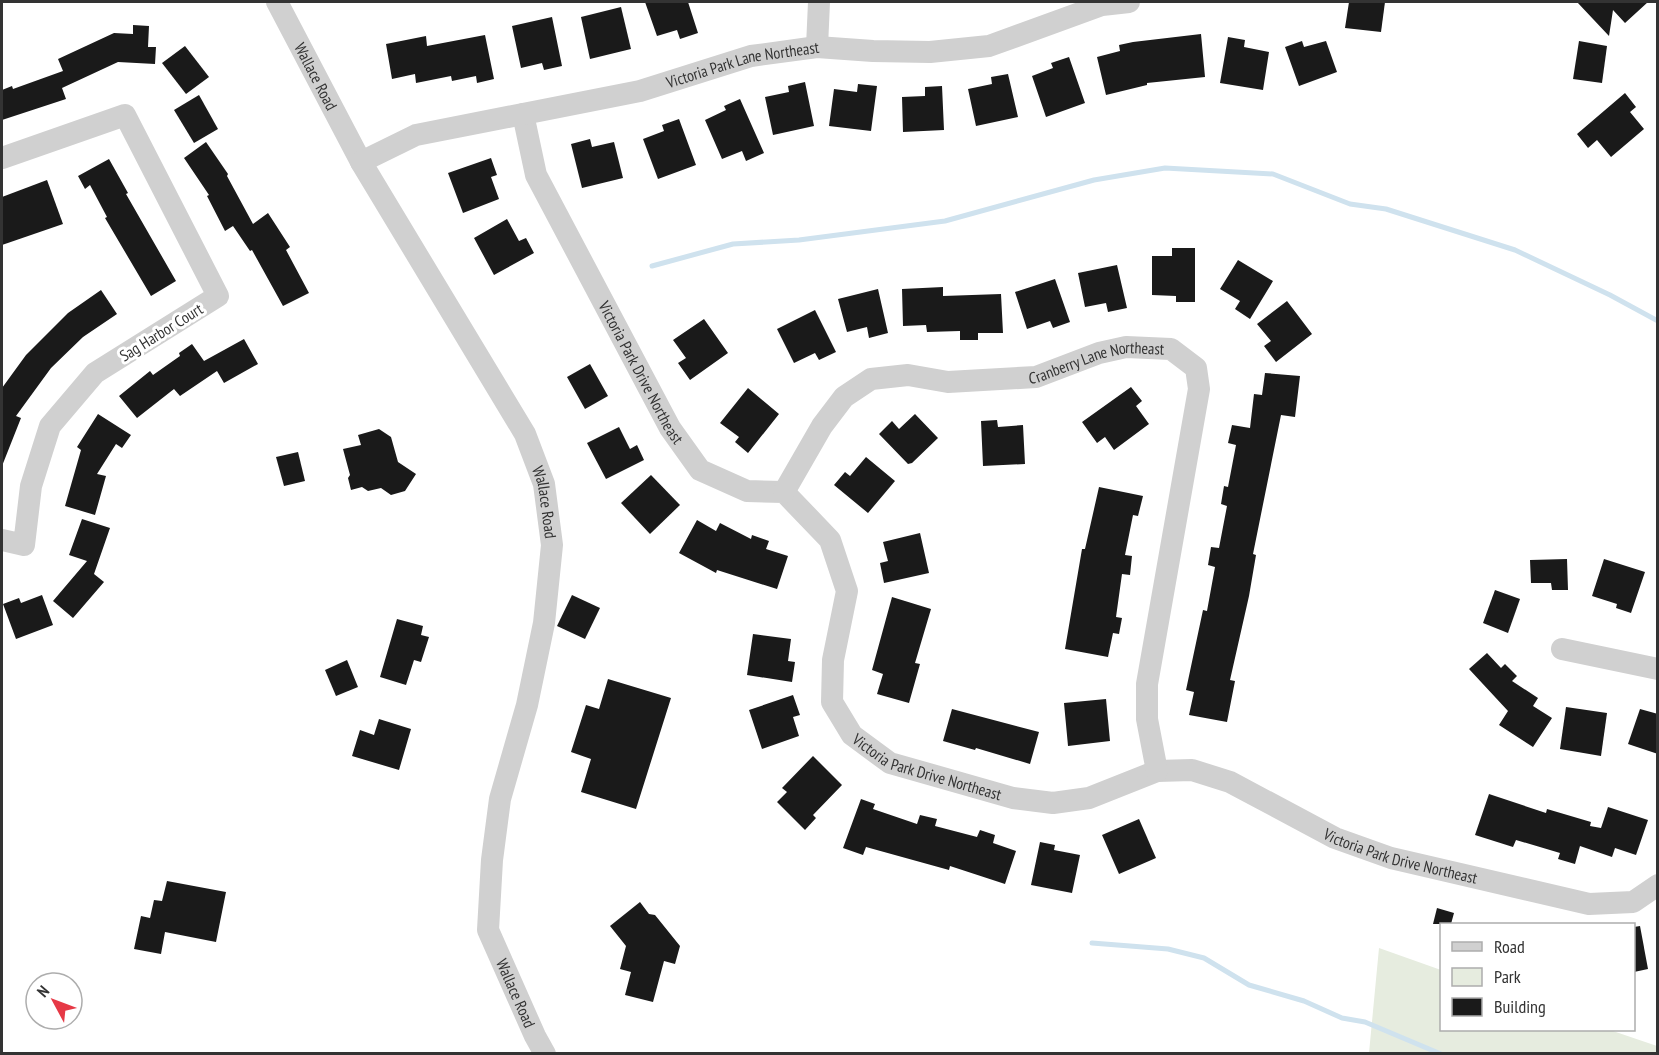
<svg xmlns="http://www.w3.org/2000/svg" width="1659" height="1055" viewBox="0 0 1659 1055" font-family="'PT Sans Narrow',sans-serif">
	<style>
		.green { fill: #e6ecdf }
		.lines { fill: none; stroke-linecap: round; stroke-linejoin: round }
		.stream { stroke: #cfe2ee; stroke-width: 5 }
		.building { fill: #1a1a1a }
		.minor { stroke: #d0d0d0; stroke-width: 22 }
		.labels { text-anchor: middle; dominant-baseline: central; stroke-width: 6; stroke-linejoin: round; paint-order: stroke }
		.street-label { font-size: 16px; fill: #333; stroke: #fff }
	</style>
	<rect width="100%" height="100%" fill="#fff"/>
	<path class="green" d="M1379,948L1441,970L1442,1030H1610L1657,1046V1053H1369Z"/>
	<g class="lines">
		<g class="stream">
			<path d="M652,266L733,244L799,240L945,221L1094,180L1165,168L1273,174L1350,204L1386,209L1515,250L1610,295L1658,321"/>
			<path d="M1092,943L1168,949L1204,958L1249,985L1304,1001L1342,1018L1365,1022L1441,1054"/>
		</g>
	</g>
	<g class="building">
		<path d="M645,2H688L698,33L680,39L677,30L657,36Z"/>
		<path d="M1349,2H1385L1381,32L1345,28Z"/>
		<path d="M1577,2H1648L1625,23L1613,10L1609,36Z"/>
		<path d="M621,7L631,49L590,59L581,17Z"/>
		<path d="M552,17L562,66L544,70L542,63L521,68L512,26Z"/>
		<path d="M133,25L149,26L148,47H156L155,64L118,62L62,88L66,99L2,120V90L12,86L13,89L63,71L58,59L114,33L133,34Z"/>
		<path d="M1201,34L1205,77L1147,83V85L1106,95L1097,57L1120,51L1119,45L1133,42Z"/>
		<path d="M485,35L494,79L477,83L476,76L452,81L451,76L416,83L415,74L392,79L386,44L426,36L427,46Z"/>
		<path d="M1228,37L1245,40L1244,47L1269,52L1263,90L1220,83Z"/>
		<path d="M1302,41L1304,47L1326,41L1337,72L1299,86L1285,47Z"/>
		<path d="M1579,41L1607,46L1602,83L1573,79Z"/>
		<path d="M185,46L209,77L186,94L162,63Z"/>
		<path d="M1069,57L1085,103L1046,117L1032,76L1053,68L1051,63Z"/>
		<path d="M1008,74L1018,117L976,126L968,89L992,84L991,77Z"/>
		<path d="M805,82L814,126L773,135L765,97L789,92L788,86Z"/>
		<path d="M858,84L877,86L871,131L829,126L834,89L857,92Z"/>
		<path d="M942,86L944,130L903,132L902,97L925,96V87Z"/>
		<path d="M1625,93L1636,107L1630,112L1644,129L1611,157L1597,140L1588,148L1577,134Z"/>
		<path d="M199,95L218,129L194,143L174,110Z"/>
		<path d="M740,99L764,153L746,161L742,151L722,159L705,120L726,110L724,106Z"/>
		<path d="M679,119L696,165L658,179L643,139L664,131L662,125Z"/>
		<path d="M590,139L592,147L614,142L623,178L582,188L571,144Z"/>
		<path d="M206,142L228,174L227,176L253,224L268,213L290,247L286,250L309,293L283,306L252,250L250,251L233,226L225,231L207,196L209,195L184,158Z"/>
		<path d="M491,158L497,175L491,177L499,199L463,213L448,173Z"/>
		<path d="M109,159L128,193L126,194L176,281L151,296L105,218L107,217L90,185L85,189L78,176Z"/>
		<path d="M47,180L63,224L2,245V197Z"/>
		<path d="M507,219L519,241L526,238L534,253L494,275L474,238Z"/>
		<path d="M1172,248H1195V302H1176V296L1152,295V256H1172Z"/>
		<path d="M1238,260L1273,281L1250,319L1235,309L1240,301L1220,289Z"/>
		<path d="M1117,265L1127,308L1108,312L1106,303L1085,307L1078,273Z"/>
		<path d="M1055,279L1070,322L1053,328L1050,321L1027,329L1015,292Z"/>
		<path d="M943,287V296L1001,294L1003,333H978V340H960V331L927,332L926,325L903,326L902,289Z"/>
		<path d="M878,289L888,333L869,338L867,327L847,332L838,299Z"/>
		<path d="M101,290L117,314L83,337L51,368L16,416L21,418L2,466V388L26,355L68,313Z"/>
		<path d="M1287,301L1312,334L1276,362L1264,346L1271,341L1257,324Z"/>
		<path d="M815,310L836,352L819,360L815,353L794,363L777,329Z"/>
		<path d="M704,319L728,353L690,380L678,363L686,358L673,340Z"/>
		<path d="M244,339L258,364L224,383L217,371L180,396L174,389L137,418L119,396L150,371L153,375L180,356L179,353L192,344L204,361Z"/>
		<path d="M590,364L608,396L585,409L567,377Z"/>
		<path d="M1265,373L1300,376L1295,417L1281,415L1253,554L1256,555L1249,596L1230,680L1235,681L1227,722L1189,715L1194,692L1186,690L1203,610L1207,611L1215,567L1208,565L1211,547L1219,548L1227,506L1221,504L1224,486L1228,487L1236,445L1228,443L1232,425L1250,428L1254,394L1262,395Z"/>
		<path d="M1131,387L1142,401L1136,406L1149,424L1114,450L1105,437L1097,443L1082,422Z"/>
		<path d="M748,388L779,414L748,453L735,442L739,437L720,423Z"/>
		<path d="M98,414L131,435L122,448L116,444L97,474L106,476L95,515L65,506L81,450L77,447Z"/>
		<path d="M915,414L938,438L912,463L908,464L879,434L892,421L899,429Z"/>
		<path d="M997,420L998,427L1023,425L1025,464L983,466L981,421Z"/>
		<path d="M619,427L630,449L637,445L644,460L606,479L587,443Z"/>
		<path d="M379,429L391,437L398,462L416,474L405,491L391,495L381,488L368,491L362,487L351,490L348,478L350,475L343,449L361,445L358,435Z"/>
		<path d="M298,452L305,481L284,486L276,457Z"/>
		<path d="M866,457L895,481L868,513L834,485L845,472L850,476Z"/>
		<path d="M651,475L680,505L650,534L621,503Z"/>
		<path d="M1099,487L1143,496L1138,516L1133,515L1125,555L1132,556L1130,575L1122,574L1116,617L1122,618L1119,634L1113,633L1108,657L1065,649L1082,549H1085Z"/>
		<path d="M82,519L110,528L94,574L104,582L73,618L53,601L87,561L69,555Z"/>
		<path d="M697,520L716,531L720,523L751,539L752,535L769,541L766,549L788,556L777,589L717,570L716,573L679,553Z"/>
		<path d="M920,533L929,573L884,583L880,563L888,561L883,542Z"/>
		<path d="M1567,559L1568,590H1552L1551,583H1531L1530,560Z"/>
		<path d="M1604,559L1645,572L1631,613L1616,608L1617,604L1592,596Z"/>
		<path d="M1495,590L1520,599L1508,633L1483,623Z"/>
		<path d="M42,595L53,625L16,639L3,604L19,598L21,603Z"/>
		<path d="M572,595L600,608L585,639L557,626Z"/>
		<path d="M892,597L931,609L915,663L920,664L909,703L877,694L883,674L872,670Z"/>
		<path d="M397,619L423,626L421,635L429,637L421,662L414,660L406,685L380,677Z"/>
		<path d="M753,634L791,639L788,661L795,662L792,682L747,675Z"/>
		<path d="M1487,653L1501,668L1505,664L1517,676L1512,681L1538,698L1533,706L1552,718L1533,747L1499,725L1508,711L1469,669Z"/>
		<path d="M347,660L358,687L336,696L325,670Z"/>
		<path d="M608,679L671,698L636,809L581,792L591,759L571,752L586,705L599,709Z"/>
		<path d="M793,695L800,715L793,717L799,736L762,749L749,710Z"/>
		<path d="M1106,699L1110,741L1068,746L1064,703Z"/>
		<path d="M1566,707L1607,713L1601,756L1560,749Z"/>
		<path d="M952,709L1039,732L1030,764L976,748L975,750L943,741Z"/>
		<path d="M1640,709L1658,714V754L1628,744Z"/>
		<path d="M379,719L411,729L399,770L352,756L360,730L374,735Z"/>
		<path d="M813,756L842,785L813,815L816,818L805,830L777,802L787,792L782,788Z"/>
		<path d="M1489,794L1546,813L1547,809L1591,822L1590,826L1601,828L1608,807L1648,820L1636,855L1615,848L1612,857L1580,846L1575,864L1558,859L1560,853L1516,840L1513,847L1475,835Z"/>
		<path d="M861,799L875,804L873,809L917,824L920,815L937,819L935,826L977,837L980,830L995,835L993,843L1016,851L1005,884L950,866L949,870L866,847L863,855L843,848Z"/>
		<path d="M1139,819L1156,858L1119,874L1102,835Z"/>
		<path d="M1040,842L1055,845L1054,850L1080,855L1072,893L1031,885Z"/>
		<path d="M167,881L226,892L216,942L165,932L161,954L134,949L141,916L150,918L154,900L162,901Z"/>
		<path d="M640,902L649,914L655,915L680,946L675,964L664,961L653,1002L625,995L631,972L620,969L626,946L610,926Z"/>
		<path d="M1437,908L1454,913L1451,924H1433Z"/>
		<path d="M1640,926L1648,969L1634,972V927Z"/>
	</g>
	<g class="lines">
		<g class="minor">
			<path id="s1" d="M277,2L361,162L525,434L544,484L552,545L544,623L527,705L500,799L492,860L488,930L535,1036L545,1054"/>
			<path d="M817,47L819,2"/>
			<path id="s2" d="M523,114L536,175L670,428L700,470L747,491L784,492L830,540L847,591L833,660L832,702L852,735L890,763L1013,798L1053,803L1089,798L1157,771L1192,770L1230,782L1335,838L1391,858L1589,904L1633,902L1658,885"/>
			<path d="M2,158L125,115L218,296L95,373L50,426L31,486L24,545L2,540"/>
			<path id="s3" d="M361,162L416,135L640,91L751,56L817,47L873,51L930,52L989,46L1102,5L1129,2"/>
			<path id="s4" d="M784,492L822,426L844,397L871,379L908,375L948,382L1036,377L1099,353L1126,347L1171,349L1196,368L1199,389L1147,684V719L1157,771"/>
			<path d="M1562,649L1658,669"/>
		</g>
	</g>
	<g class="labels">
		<g class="street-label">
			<text stroke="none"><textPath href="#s3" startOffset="396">Victoria Park Lane Northeast</textPath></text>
			<text stroke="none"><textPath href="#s1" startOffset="84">Wallace Road</textPath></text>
			<text transform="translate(161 332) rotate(-32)">Sag Harbor Court</text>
			<text stroke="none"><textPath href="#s4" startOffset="374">Cranberry Lane Northeast</textPath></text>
			<text stroke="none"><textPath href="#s2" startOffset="286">Victoria Park Drive Northeast</textPath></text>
			<text stroke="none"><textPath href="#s1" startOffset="570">Wallace Road</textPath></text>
			<text stroke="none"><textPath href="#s2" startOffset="843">Victoria Park Drive Northeast</textPath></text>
			<text stroke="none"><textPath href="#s2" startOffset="1347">Victoria Park Drive Northeast</textPath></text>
			<text stroke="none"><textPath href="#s1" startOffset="1074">Wallace Road</textPath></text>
		</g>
	</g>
	<rect width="1659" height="1055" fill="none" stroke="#333333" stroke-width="6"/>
	<rect x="1440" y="923" width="195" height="108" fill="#ffffff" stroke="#adadad" stroke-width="1.5"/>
	<rect x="1452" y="942" width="30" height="9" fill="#d0d0d0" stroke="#adadad" stroke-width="1.5"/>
	<text x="1494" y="953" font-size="18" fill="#333333">Road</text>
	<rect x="1452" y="968" width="30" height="18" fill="#e6ecdf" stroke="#adadad" stroke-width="1.5"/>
	<text x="1494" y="983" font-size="18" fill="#333333">Park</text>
	<rect x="1452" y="998" width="30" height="18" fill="#1a1a1a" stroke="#adadad" stroke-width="1.5"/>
	<text x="1494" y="1013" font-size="18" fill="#333333">Building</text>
	<g transform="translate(54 1001) rotate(311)"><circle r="28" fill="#ffffff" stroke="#adadad" stroke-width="1.5"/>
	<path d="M0-4.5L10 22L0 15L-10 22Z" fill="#e63946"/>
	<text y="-9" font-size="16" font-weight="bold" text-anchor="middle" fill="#333333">N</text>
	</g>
</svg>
